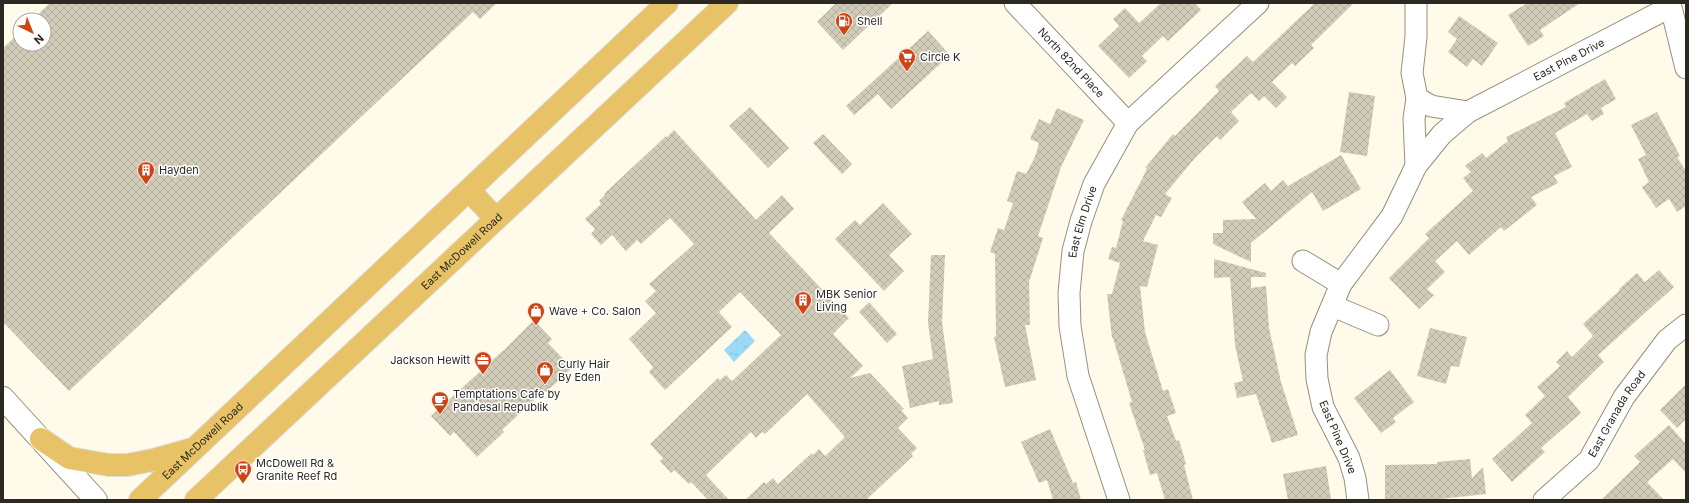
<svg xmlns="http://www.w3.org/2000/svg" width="1689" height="503" viewBox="0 0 1689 503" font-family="Inter,sans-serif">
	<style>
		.water { fill: url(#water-ripples) }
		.building { fill: url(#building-cross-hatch) }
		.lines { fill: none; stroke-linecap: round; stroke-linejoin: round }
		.minor-casing { stroke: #95907d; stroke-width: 23 }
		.tertiary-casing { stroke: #95907d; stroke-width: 24 }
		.primary-casing { stroke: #dddddb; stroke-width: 24 }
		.minor { stroke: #fff; stroke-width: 21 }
		.tertiary { stroke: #fff; stroke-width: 22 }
		.primary { stroke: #e7c266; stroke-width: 22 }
		.labels { text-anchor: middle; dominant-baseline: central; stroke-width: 3; stroke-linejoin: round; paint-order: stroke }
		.poi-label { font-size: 11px; fill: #2b2921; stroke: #fff; text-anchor: start }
		.street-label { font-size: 11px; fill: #2b2921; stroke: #fff }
	</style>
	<defs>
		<pattern id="water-ripples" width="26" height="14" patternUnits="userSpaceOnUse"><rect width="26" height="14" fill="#9adaf7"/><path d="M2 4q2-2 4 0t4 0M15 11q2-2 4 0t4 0" fill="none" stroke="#85bbd3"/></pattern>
		<pattern id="building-cross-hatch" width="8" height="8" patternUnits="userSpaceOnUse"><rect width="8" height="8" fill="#d1ccb8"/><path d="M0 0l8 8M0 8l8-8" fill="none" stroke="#b4af9e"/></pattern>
	</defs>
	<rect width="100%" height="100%" fill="#fffaea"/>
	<path class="water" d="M745,330L755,341L734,362L724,350Z"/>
	<g class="building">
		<path d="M50,3H497L480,19L473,12L69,391L3,322V48L20,32V44H44V20H32Z"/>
		<path d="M836,3H893L843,50L817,22Z"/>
		<path d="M1161,3H1195L1201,10L1168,41L1163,36L1142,56L1147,61L1129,78L1098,46L1119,26L1113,19L1125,8L1139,23Z"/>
		<path d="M1315,3H1354L1311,45L1314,48L1295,66L1292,63L1272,82L1287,97L1276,108L1264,96L1259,101L1251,93L1231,112L1239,121L1220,140L1217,136L1195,158L1165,194L1172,198L1161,217L1156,215L1143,241L1158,245L1147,287L1140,286L1145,332L1163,391L1168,389L1176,413L1167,416L1176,441L1179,440L1186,464L1184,465L1193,500H1165L1157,473L1150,475L1143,450H1145L1129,403L1132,402L1113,338H1112L1107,294H1112L1120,263L1108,259L1112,247L1116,248L1123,221L1121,220L1147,169L1145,168L1173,134L1175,136L1219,91L1215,86L1247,56L1253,62Z"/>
		<path d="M1527,3H1580L1540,30L1544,36L1528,46L1508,15Z"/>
		<path d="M1459,16L1498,43L1482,66L1473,59L1467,67L1448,52L1457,39L1448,32Z"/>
		<path d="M928,31L950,55L891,109L878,94L854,115L846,106Z"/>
		<path d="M1605,79L1616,99L1601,108L1604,114L1592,121L1587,114L1555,133L1572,167L1554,176L1558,183L1531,197L1537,205L1504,231L1501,227L1469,255L1457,241L1435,261L1445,272L1427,289L1434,295L1419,309L1389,278L1429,238L1425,234L1473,191L1463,178L1471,172L1465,166L1482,153L1486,158L1508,141L1506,137L1566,107L1564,103Z"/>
		<path d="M1349,92L1375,96L1367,156L1340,152Z"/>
		<path d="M750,107L789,148L768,168L729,126Z"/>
		<path d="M1057,108L1084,120L1061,167L1038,236L1043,238L1029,282L1030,325H1025L1036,380L1005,387L994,337L996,336L995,254L990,252L998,228L1004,230L1013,203L1007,201L1017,171L1026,174L1035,157L1039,143L1030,139L1039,119L1050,124Z"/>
		<path d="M1657,112L1680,156L1677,157L1686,171V206L1677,212L1669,199L1656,208L1642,187L1649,182L1638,159L1646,155L1631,125Z"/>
		<path d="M674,130L756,220L782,195L794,209L769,233L849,318L833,334L863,366L850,378L870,373L904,409L901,410L908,418L898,428L917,448L911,454L913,456L866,500H745L764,482L766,484L773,478L778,484L812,453L813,455L819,449L825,456L845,437L807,394L765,434L762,432L756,438L751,432L706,475L729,500H708L691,482L689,484L674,470L671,473L660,461L663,458L650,444L718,378L720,380L726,375L732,381L781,335L740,292L719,312L732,327L665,390L649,372L653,367L629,339L656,313L645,301L656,291L649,284L694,244L670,218L641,244L637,240L626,251L612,235L601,245L591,234L595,229L585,219L601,204L599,201L605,195L604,194L666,136L667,137Z"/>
		<path d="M823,134L852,164L842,174L813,143Z"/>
		<path d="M1341,155L1361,189L1323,211L1312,192L1251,243V262L1213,244V233H1223V220L1256,219L1242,202L1265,183L1271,191L1283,180L1288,186Z"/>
		<path d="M883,203L912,234L889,255L904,271L884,291L835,239L855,220L860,225Z"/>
		<path d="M931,255H945L942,322L953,403L939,405V401L910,408L902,366L933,359L928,323Z"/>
		<path d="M1214,259L1266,273V277H1251V288L1266,286L1269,328L1281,382L1298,435L1272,443L1256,394L1237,398L1234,383L1243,381L1235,345L1230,277L1214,278Z"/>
		<path d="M1659,270L1674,287L1598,355L1604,362L1568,397L1581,413L1541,448L1545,452L1512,482L1492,459L1532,423L1525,415L1545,396L1537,387L1560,366L1556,362L1567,351L1572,357L1593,336L1583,324L1620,290L1619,289L1637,273L1645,282Z"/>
		<path d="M869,302L897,334L887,343L859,312Z"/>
		<path d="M534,320L552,339L548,343L572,368L546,392L544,391L502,430L504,432L477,457L454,432L450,436L431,416L506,348Z"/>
		<path d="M1430,328L1467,337L1459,367L1451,366L1446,384L1417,376Z"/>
		<path d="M1390,370L1414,402L1393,418L1396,422L1381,433L1354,398Z"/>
		<path d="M1686,384V419L1677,428L1660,410Z"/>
		<path d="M1669,425L1686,444V473L1673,459L1647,482L1664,500H1601L1640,462L1634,456Z"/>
		<path d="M1050,429L1073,483L1076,482L1081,500H1053L1047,480L1039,483L1021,442Z"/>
		<path d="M1470,459L1472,478L1483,467L1486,494L1431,500H1385V465L1437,464V462Z"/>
		<path d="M1326,466L1331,500H1288L1283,474Z"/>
	</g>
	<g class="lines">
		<g class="minor-casing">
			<g id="minor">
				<path id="s1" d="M1015,3L1128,123"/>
				<path d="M1670,3L1686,68"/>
				<path d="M1417,98L1431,106L1468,112"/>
				<path d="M1416,166L1414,119L1417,98L1412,73L1416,37V3"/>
				<path d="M1303,261L1341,284"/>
				<path d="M1333,306L1378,325"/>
				<path id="s2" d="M1119,500L1078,376L1070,326L1069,293L1073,251L1081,221L1094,184L1128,123L1258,3"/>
				<path id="s3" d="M1358,500L1355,478L1349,458L1323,407L1317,379L1316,355L1321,332L1341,284L1392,216L1416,166L1442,134L1468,112L1670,7"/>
				<path id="s4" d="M1544,500L1589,460L1624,397L1667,340L1686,325"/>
			</g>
		</g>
		<g class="tertiary-casing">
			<path id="tertiary" d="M3,398L96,500"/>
		</g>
		<g class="primary-casing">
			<g id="primary">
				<path d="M469,190L496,219"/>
				<path d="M41,439L69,458L109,465H127L153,460L192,449"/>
				<path id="s5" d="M140,500L667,3"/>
				<path id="s6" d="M196,500L727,3"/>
			</g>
		</g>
		<use href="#minor" class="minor"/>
		<use href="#tertiary" class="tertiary"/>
		<use href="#primary" class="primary"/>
	</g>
	<defs>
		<g id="fuel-pin" transform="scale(0.9)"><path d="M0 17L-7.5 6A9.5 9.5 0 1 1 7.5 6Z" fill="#cd4516" stroke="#fff"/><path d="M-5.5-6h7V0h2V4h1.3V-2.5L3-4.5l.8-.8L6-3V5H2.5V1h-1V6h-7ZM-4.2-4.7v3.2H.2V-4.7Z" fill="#fff"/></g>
		<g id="supermarket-pin" transform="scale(0.9)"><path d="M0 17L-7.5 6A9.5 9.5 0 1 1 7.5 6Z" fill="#cd4516" stroke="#fff"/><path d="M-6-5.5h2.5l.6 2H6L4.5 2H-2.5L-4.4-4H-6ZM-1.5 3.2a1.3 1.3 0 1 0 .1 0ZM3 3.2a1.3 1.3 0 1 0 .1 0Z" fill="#fff"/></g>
		<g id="building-pin" transform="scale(0.9)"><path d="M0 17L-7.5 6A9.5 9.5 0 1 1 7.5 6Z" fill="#cd4516" stroke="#fff"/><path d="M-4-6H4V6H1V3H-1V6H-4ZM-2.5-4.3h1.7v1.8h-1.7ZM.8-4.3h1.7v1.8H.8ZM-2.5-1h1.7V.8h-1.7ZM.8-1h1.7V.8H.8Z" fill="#fff"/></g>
		<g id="shop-pin" transform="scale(0.9)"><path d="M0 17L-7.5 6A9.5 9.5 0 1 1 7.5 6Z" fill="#cd4516" stroke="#fff"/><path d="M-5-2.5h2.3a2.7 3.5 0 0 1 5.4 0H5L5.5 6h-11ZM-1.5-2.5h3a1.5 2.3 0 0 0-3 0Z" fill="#fff"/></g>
		<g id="office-pin" transform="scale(0.9)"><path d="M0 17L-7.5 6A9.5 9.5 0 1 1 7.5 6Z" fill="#cd4516" stroke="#fff"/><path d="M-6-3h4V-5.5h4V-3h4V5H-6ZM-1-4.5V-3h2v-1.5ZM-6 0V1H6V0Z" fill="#fff"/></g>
		<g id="cafe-pin" transform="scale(0.9)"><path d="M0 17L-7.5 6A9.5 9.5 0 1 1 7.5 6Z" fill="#cd4516" stroke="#fff"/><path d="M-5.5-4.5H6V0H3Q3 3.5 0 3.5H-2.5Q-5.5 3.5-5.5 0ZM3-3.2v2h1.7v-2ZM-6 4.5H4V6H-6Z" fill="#fff"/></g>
		<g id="bus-pin" transform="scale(0.9)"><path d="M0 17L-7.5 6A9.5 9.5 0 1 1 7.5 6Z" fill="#cd4516" stroke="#fff"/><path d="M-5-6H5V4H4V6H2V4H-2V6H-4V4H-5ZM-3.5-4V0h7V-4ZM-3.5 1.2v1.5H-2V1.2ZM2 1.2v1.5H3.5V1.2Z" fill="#fff"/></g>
	</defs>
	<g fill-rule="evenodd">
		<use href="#fuel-pin" x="844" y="21"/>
		<use href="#supermarket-pin" x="907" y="57"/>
		<use href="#building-pin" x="146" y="170"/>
		<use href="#building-pin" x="803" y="300"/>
		<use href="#shop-pin" x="536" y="311"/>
		<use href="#office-pin" x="483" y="360"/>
		<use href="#shop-pin" x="545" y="370"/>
		<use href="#cafe-pin" x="440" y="400"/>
		<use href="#bus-pin" x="243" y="469"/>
	</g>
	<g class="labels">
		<g class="poi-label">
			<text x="857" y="21">Shell</text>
			<text x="920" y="57">Circle K</text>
			<text x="159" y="170">Hayden</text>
			<text x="816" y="294">MBK Senior<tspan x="816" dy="13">Living</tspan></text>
			<text x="549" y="311">Wave + Co. Salon</text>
			<text x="470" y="360" text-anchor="end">Jackson Hewitt</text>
			<text x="558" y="364">Curly Hair<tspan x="558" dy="13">By Eden</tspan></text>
			<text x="453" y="394">Temptations Cafe by<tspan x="453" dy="13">Pandesal Republik</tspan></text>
			<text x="256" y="463">McDowell Rd &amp;<tspan x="256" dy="13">Granite Reef Rd</tspan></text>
		</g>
		<g class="street-label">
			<text stroke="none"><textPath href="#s3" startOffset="558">East Pine Drive</textPath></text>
			<text stroke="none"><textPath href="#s1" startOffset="82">North 82nd Place</textPath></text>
			<text stroke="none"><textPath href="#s2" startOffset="287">East Elm Drive</textPath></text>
			<text stroke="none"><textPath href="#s6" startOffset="364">East McDowell Road</textPath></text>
			<text stroke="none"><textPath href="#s4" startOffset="114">East Granada Road</textPath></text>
			<text transform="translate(1338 437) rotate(67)">East Pine Drive</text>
			<text stroke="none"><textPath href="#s5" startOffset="86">East McDowell Road</textPath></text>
		</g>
	</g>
	<rect width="1689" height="503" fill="none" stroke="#2b2921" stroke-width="8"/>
	<g transform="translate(32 32) rotate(137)"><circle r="19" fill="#ffffff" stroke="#aaa9a6"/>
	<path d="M0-3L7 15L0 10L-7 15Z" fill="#cd4516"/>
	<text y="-6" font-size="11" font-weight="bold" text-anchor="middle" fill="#2b2921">N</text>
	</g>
</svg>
